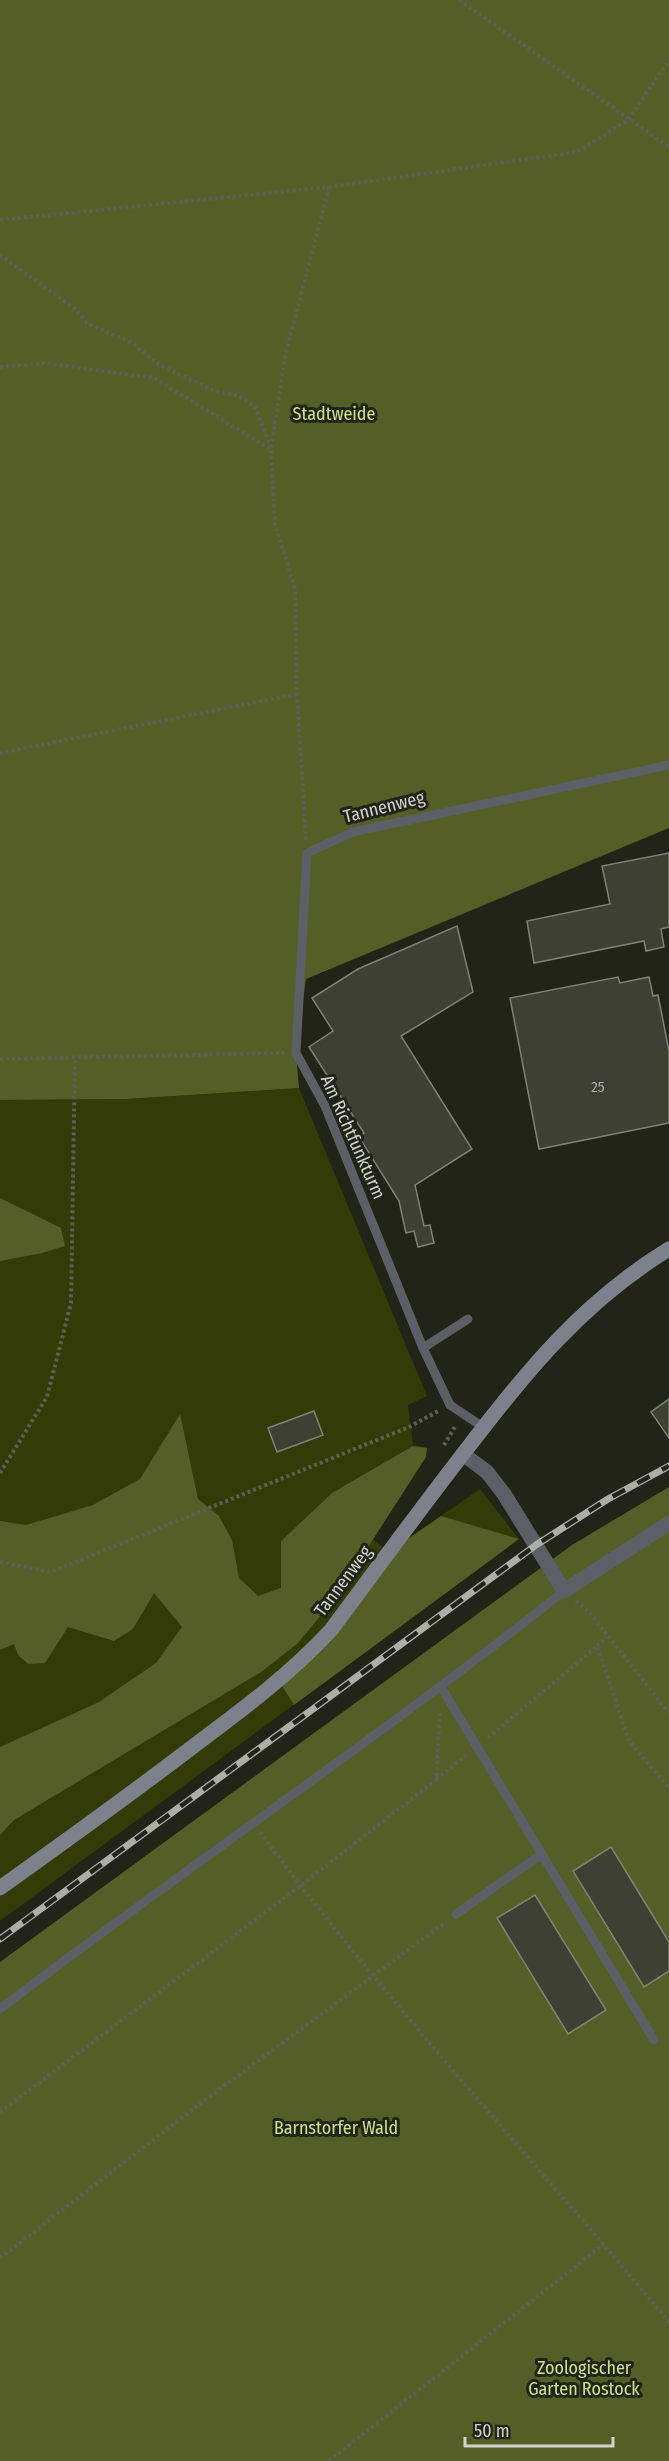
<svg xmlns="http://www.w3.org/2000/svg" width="669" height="2461" viewBox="0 0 669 2461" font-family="'Fira Sans Condensed',sans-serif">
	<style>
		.green { fill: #333b07 }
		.forest { fill: #555e27 }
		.building { fill: #3d4033; stroke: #7e8272; stroke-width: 1.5 }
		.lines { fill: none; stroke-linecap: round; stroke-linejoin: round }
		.path { stroke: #5d5f54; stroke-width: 4; stroke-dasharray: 3 3; stroke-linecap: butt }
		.lane { stroke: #5c5f65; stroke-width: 9 }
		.street { stroke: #5c5f65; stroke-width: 15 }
		.secondary { stroke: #7d818b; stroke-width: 15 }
		.rail-casing { stroke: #adafa6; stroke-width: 7 }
		.rail { stroke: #212417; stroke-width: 4.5; stroke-dasharray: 14; stroke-linecap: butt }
		.labels { text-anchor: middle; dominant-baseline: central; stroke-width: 6; stroke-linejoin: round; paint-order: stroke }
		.number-label { font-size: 15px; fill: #acaea5 }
		.park-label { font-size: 18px; fill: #d0e08c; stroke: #212417 }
		.street-label { font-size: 18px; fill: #d1d3cb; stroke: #212417 }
	</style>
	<rect width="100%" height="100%" fill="#212417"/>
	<path class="green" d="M299,1088L427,1396L408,1405L413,1445L427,1448L426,1457L373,1539L388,1552L480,1489L519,1539L0,1921V1100L127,1099Z"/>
	<g class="forest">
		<path d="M0,0H669V828L306,979L296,1053L299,1088L127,1099L0,1100Z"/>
		<path d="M0,1198L61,1228L65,1246L42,1253L0,1261Z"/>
		<path d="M180,1414L198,1499L219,1516L232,1540L239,1578L258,1596L281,1588V1541L332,1493L413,1446L427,1448L426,1457L334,1600L297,1644L261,1672L14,1820L0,1835V1747L99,1702L156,1663L182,1627L154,1593L133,1629L114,1641L68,1627L45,1663L28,1664L18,1655L14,1644L0,1650V1521L26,1525L93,1505L140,1479Z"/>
		<path d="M669,1487V2461H0V1962L572,1545Z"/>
		<path d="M441,1516L519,1539L294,1705L279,1681L388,1553Z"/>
	</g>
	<g class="building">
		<path d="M669,853V927L661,929L664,947L646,951L644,941L534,963L527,921L610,904L602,866Z"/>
		<path d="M457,926L473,992L401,1036L472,1149L415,1185L424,1226L430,1225L434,1243L418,1247L414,1231L406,1233L399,1201L359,1137L364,1133L309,1047L333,1031L312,998L358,969Z"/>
		<path d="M618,977L620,983L649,977L653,996L658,995L669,1051V1123L539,1149L510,998Z"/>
		<path d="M669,1399V1438L651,1412Z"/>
		<path d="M314,1411L323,1435L277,1452L268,1428Z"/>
		<path d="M611,1847L669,1942V1971L644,1987L573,1871Z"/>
		<path d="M535,1895L606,2010L568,2034L497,1918Z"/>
	</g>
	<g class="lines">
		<g class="path">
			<path d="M459,0L669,147"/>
			<path d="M0,220L329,187L577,152L628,120L669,60"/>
			<path d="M0,255L74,308L87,323L132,343L158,364L214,391L239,396L255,407L271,448"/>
			<path d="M0,367L45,363L154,378L270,449"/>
			<path d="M0,753L297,694"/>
			<path d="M306,840L297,694L295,589L275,524L271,449L285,357L329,187"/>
			<path d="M0,1059L284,1053"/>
			<path d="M444,1445L456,1425"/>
			<path d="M0,1473L47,1397L71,1303L75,1058"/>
			<path d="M0,1562L51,1572L409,1427L440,1410"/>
			<path d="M576,1601L589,1612L669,1713"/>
			<path d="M597,1646L607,1637"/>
			<path d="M488,1738L597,1646L629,1741L669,1788"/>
			<path d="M436,1779L468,1754"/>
			<path d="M260,1832C387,2003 533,2159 669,2322"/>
			<path d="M0,2112L300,1886L436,1780L440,1712"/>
			<path d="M0,2258L201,2103L446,1922"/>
			<path d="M329,2461L604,2244"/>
		</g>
		<g class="lane">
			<path d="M423,1348L468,1319"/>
			<path d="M483,1427L450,1405L423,1348L325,1106L296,1053L307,853L353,832L669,765"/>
			<path d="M441,1687L654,2040"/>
			<path d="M456,1914L542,1854"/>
			<path d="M0,2009C186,1867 381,1737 564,1591"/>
		</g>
		<path class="street" d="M463,1454L487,1472L504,1494L564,1591L669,1523"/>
		<path class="secondary" d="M0,1888C67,1840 134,1792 199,1742C246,1707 291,1673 331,1630C375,1571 418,1512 463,1454C524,1374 582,1302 669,1249"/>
		<g class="rail-casing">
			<path id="rail" d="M0,1939L536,1545L608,1499L669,1466"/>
		</g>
		<use href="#rail" class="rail"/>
	</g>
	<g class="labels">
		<g class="number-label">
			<text x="598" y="1087">25</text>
		</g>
		<g class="park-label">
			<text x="334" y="414">Stadtweide</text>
			<text x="336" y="2128">Barnstorfer Wald</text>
			<text x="584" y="2368">Zoologischer<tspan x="584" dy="21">Garten Rostock</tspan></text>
		</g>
		<g class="street-label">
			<text transform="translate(384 807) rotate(-14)">Tannenweg</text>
			<text transform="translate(353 1137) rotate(66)">Am Richtfunkturm</text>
			<text transform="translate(343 1581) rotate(-53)">Tannenweg</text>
		</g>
	</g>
	<path d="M465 2437v9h148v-9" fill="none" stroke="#d1d3cb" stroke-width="3"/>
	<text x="474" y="2437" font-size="18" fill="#d1d3cb" stroke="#212417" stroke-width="4.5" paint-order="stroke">50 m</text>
</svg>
